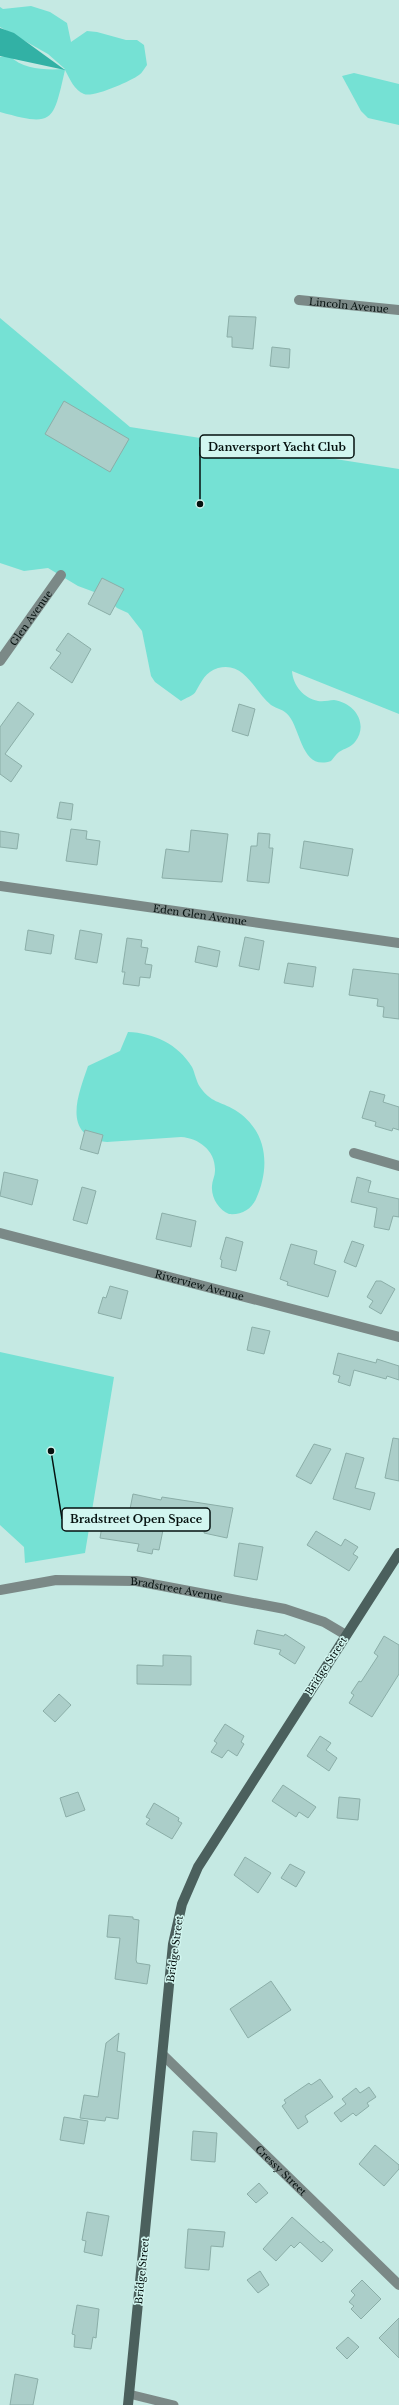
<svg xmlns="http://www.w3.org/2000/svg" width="399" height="2405" viewBox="0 0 399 2405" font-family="'Libre Baskerville',serif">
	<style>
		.green { fill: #75e1d4 }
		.water { fill: #32b1a5 }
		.building { fill: #abcec9; stroke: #8baea8 }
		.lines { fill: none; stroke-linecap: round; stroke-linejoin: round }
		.lane { stroke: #7b8987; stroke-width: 9 }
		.street { stroke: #7b8987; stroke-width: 10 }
		.secondary { stroke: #4b605d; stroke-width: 10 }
		.labels { text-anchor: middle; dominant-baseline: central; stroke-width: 3; stroke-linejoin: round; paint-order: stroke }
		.street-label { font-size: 10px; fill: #05110f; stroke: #d2f6f0 }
		.leader { fill: none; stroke: #05110f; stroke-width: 1.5 }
		.callout-dot { fill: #05110f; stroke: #d2f6f0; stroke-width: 1.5 }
		.callout { fill: #d2f6f0; stroke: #05110f; stroke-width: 1.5 }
		.callout-label { font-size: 11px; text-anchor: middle; font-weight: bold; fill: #05110f }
	</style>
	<rect width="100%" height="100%" fill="#c5e9e3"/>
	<g class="green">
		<path d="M31,6L50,12L67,23L71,42L87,31L97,32L126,40H137L144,45L147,65C144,69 142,73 139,75C131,81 93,98 84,94C74,90 70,79 65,70C53,122 54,127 0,112V57L10,56C23,70 46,70 65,69L48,54L0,27V7L3,9Z"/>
		<path d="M354,73L399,84V125L368,118L361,111L342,76Z"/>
		<path d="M0,318L130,427L399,469V714L292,671C293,686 304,698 318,701C324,702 329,700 334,700C355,703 369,724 355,742C350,748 345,748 339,752C336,754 333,759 331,761C302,771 301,731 289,716C284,709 277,709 271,705C254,691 245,661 218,668C205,672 202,681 196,691C194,696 185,698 181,701L155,682L151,676L142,631L128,613L117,608L105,596L78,586L48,568L24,571L0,563Z"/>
		<path d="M128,1032C154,1033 178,1044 192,1067C195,1073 196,1081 200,1087C211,1103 220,1101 235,1110C267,1130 271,1166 256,1199C251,1210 241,1215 229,1214C219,1210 211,1198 212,1186C212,1181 215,1176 215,1171C216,1151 199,1138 181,1137L107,1142C60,1136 79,1093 88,1066L120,1051Z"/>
		<path d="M0,1352L114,1377L85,1553L25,1563L24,1547L0,1525Z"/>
	</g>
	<path class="water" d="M0,28L14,33L65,70L0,56Z"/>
	<g class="building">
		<path d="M229,316L256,317L253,349L232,347V337H227Z"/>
		<path d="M272,347L290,349L289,368L270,366Z"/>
		<path d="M64,401L129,439L110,472L45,434Z"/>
		<path d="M102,578L124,589L110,615L88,604Z"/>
		<path d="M68,633L91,649L72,683L50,668L61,653L56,650Z"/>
		<path d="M18,702L34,714L5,754L22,766L11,782L0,774V727Z"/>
		<path d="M239,704L255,709L248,736L232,731Z"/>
		<path d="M60,802L73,804L71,820L57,818Z"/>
		<path d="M71,829L87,831L86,839L100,841L97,865L66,861Z"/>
		<path d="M191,830L228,834L222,882L162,878L166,849L189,852Z"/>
		<path d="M0,831L19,834L17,849L0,847Z"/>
		<path d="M258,833L270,834L269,848H273L269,883L247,881L251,846H257Z"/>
		<path d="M304,841L353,849L348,876L300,868Z"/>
		<path d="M28,930L54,935L51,954L25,950Z"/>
		<path d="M80,930L102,934L97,963L75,959Z"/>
		<path d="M245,937L264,941L259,970L239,966Z"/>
		<path d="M127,938L142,940L141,947L148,948L145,964L152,965L150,978L140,977L139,986L123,984L125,972H122Z"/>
		<path d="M198,946L220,951L217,967L195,962Z"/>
		<path d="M288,963L316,967L313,987L284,983Z"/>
		<path d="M353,969L399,974V1019L383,1017L384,1007L377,1006L378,999L349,995Z"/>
		<path d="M370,1091L385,1095L383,1102L399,1107V1130L393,1128L392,1131L375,1126L376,1122L362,1118Z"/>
		<path d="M85,1130L103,1135L98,1154L80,1149Z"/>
		<path d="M4,1172L38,1180L32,1205L0,1196Z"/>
		<path d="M357,1177L371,1181L368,1192L399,1199V1217L393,1216L389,1230L374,1227L377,1208L351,1202Z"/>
		<path d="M82,1187L96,1191L87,1224L73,1220Z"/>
		<path d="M162,1213L196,1221L191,1247L156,1239Z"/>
		<path d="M226,1237L243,1242L236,1271L221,1267L222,1260L220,1259Z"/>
		<path d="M352,1241L364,1245L356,1267L344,1262Z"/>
		<path d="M291,1244L317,1251L314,1264L336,1271L328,1297L287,1285L288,1282L280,1279Z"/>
		<path d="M376,1281H381L395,1289L381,1314L369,1307L373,1301L367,1297Z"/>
		<path d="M110,1286L128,1291L121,1319L98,1313L103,1297L106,1298Z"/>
		<path d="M252,1327L270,1331L264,1354L247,1350Z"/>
		<path d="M338,1353L376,1363L377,1359L399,1366V1380L387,1376L386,1379L354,1370L350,1386L338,1382L340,1376L333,1374Z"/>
		<path d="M393,1438L399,1439V1481L385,1478Z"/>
		<path d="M314,1444L331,1449L311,1484L296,1476Z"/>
		<path d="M346,1453L364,1458L355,1488L375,1493L370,1510L333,1499Z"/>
		<path d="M133,1494L161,1500L162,1497L233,1508L227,1538L204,1533L205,1527L165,1520L159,1550L153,1549L152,1554L137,1551L139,1544L100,1538L104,1514L128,1519Z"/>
		<path d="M316,1531L341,1546L345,1539L358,1547L353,1554L358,1557L349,1571L307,1545Z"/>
		<path d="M239,1543L263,1547L257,1580L234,1576Z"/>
		<path d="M257,1630L284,1636L285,1634L305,1647L295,1664L279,1654L281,1650L254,1644Z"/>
		<path d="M384,1636L399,1645V1674L372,1717L349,1703L354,1695L351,1693L359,1681L361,1682L378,1656L374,1653Z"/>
		<path d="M163,1655L191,1656V1685L137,1684V1665L163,1666Z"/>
		<path d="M59,1694L71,1705L55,1722L43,1711Z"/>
		<path d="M225,1724L244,1736L241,1742L244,1744L237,1756L228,1750L222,1758L211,1752L217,1743L214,1741Z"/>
		<path d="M320,1736L331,1743L326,1750L337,1758L329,1771L307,1756Z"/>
		<path d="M283,1785L316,1807L308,1818L299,1812L296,1817L272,1801Z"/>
		<path d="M78,1792L85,1810L66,1817L60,1798Z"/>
		<path d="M339,1797L360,1799L358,1820L337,1818Z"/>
		<path d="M154,1803L179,1818L178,1821L182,1823L172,1839L146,1824L150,1819L146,1817Z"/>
		<path d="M245,1857L271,1873L258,1893L234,1875Z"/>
		<path d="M290,1864L305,1872L296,1887L281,1878Z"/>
		<path d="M109,1915L133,1917V1919L139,1920L136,1960L137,1963L150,1965L147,1984L115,1979L120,1938L107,1937Z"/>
		<path d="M271,1981L291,2010L248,2038L230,2009Z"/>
		<path d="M119,2033L117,2051L125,2053L118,2119L106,2117L105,2121L80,2118L84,2095L98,2097L106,2043Z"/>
		<path d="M320,2079L333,2097L305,2116L308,2122L298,2129L282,2106L286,2103L284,2100L309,2083L311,2085Z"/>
		<path d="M369,2087L376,2097L367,2103L369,2106L356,2116L353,2113L341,2122L334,2113L346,2104L342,2099L356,2088L360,2093Z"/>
		<path d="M64,2117L88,2121L84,2144L60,2140Z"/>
		<path d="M193,2131L217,2133L215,2162L191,2160Z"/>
		<path d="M375,2145L399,2165V2169L384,2186L359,2164Z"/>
		<path d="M259,2183L268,2193L256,2203L247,2194Z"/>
		<path d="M87,2212L109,2216L102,2256L84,2252L86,2241L82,2240Z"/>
		<path d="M292,2217L321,2243L323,2241L333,2250L322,2262L300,2242L294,2248L291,2245L276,2261L263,2249Z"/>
		<path d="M188,2229L225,2232L223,2247L211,2246L209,2270L185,2268Z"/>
		<path d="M260,2271L269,2285L258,2293L247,2280Z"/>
		<path d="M362,2280L381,2299L361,2319L351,2309L354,2306L349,2302L355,2295L351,2291Z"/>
		<path d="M77,2305L99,2309L96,2338L93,2337L91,2349L74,2347L75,2335L72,2334Z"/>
		<path d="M399,2318V2358L379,2338Z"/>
		<path d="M348,2337L359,2347L347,2359L336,2348Z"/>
		<path d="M15,2374L38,2379L33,2405H10Z"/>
	</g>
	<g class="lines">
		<path class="lane" d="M129,2394L174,2405"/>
		<g class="street">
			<path id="s1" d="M299,300L399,310"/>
			<path id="s2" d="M0,661L61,575"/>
			<path id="s3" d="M0,886L399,943"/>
			<path d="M354,1153L399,1166"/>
			<path id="s4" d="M0,1233L399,1337"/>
			<path id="s5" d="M0,1590L56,1580L136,1581L285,1609L324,1622L346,1635"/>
			<path id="s6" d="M163,2055L399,2285"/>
		</g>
		<path class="secondary" d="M128,2405L173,1944L182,1904L198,1867L399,1553"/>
	</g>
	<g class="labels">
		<g class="street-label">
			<text stroke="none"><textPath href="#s1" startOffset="50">Lincoln Avenue</textPath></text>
			<text stroke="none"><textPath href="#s2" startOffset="53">Glen Avenue</textPath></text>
			<text stroke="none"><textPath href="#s3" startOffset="202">Eden Glen Avenue</textPath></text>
			<text stroke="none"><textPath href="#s4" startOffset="206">Riverview Avenue</textPath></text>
			<text stroke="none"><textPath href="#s5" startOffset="178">Bradstreet Avenue</textPath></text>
			<text transform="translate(326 1666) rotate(-57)">Bridge Street</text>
			<text transform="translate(175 1949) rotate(-82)">Bridge Street</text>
			<text stroke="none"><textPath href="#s6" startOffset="165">Cressy Street</textPath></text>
			<text transform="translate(142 2271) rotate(-84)">Bridge Street</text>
		</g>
	</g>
	<path class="leader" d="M200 504L200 447M51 1451L62 1519"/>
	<g class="callout-dot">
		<circle cx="200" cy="504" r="4"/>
		<circle cx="51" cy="1451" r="4"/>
	</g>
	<g class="callout">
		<rect x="200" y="435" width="154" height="23" rx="4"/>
		<rect x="62" y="1508" width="148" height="23" rx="4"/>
	</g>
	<g class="callout-label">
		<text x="277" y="451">Danversport Yacht Club</text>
		<text x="136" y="1523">Bradstreet Open Space</text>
	</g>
</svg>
